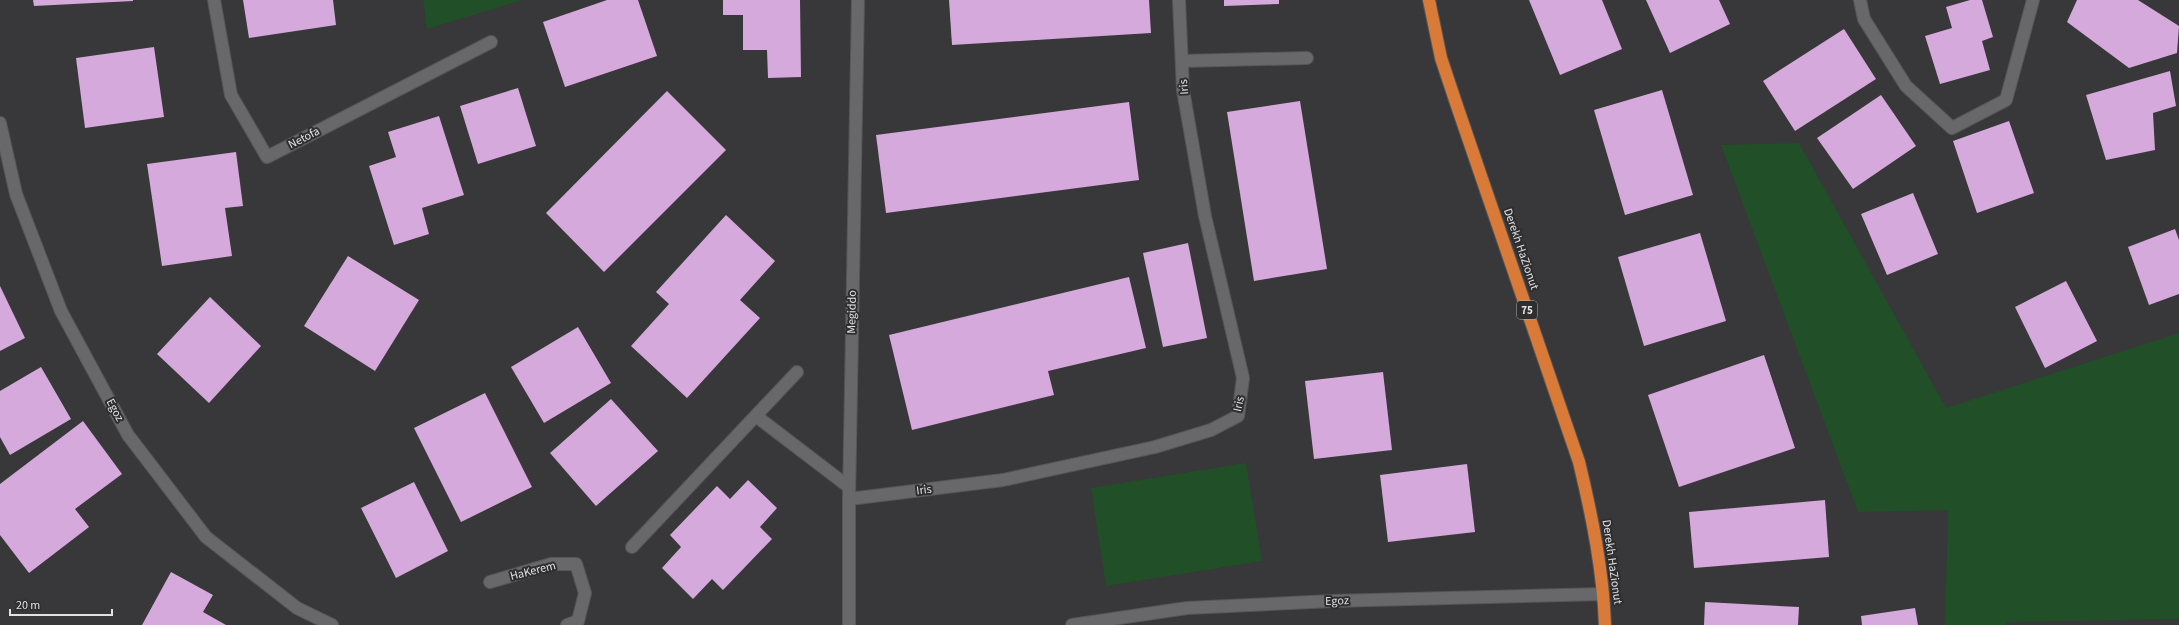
<svg xmlns="http://www.w3.org/2000/svg" width="2179" height="625" viewBox="0 0 2179 625" font-family="'Source Sans 3',sans-serif">
	<style>
		.green { fill: #214f28 }
		.building { fill: #d5a9db }
		.lines { fill: none; stroke-linecap: round; stroke-linejoin: round }
		.lane-casing { stroke: #565657; stroke-width: 14 }
		.street-casing { stroke: #565657; stroke-width: 14 }
		.highway-casing { stroke: #565657; stroke-width: 14 }
		.lane { stroke: #686769; stroke-width: 12 }
		.street { stroke: #686769; stroke-width: 12 }
		.highway { stroke: #d97a38; stroke-width: 12 }
		.labels { text-anchor: middle; dominant-baseline: central; stroke-width: 4; stroke-linejoin: round; paint-order: stroke }
		.shield { fill: #2e2d2f; stroke: #acacad; stroke-width: 1 }
		.shield-label { font-size: 11px; font-weight: bold; fill: #e2e2e3 }
		.street-label { font-size: 12px; fill: #e2e2e3; stroke: #2e2d2f }
	</style>
	<rect width="100%" height="100%" fill="#38373a"/>
	<g class="green">
		<path d="M423,0H522L427,29Z"/>
		<path d="M1799,143L1946,408L2179,333V619L2007,622L2006,625H1945L1948,510L1858,512L1721,145Z"/>
		<path d="M1246,463L1262,561L1106,586L1091,488Z"/>
	</g>
	<g class="building">
		<path d="M33,0H133V1L34,6Z"/>
		<path d="M243,0H333L336,25L249,38Z"/>
		<path d="M607,0H638L657,56L565,87L543,22Z"/>
		<path d="M723,0H800L801,77L768,78L767,50H743V15H723Z"/>
		<path d="M949,0H1149L1151,33L952,45Z"/>
		<path d="M1224,0H1279V4L1224,6Z"/>
		<path d="M1529,0H1602L1622,49L1560,75Z"/>
		<path d="M1646,0H1719L1730,24L1670,53Z"/>
		<path d="M1970,0H1982L1993,37L1982,41L1990,70L1940,84L1925,36L1952,28L1946,7Z"/>
		<path d="M2077,0H2138L2179,26L2177,53L2129,68L2067,22Z"/>
		<path d="M1844,29L1876,79L1795,131L1763,81Z"/>
		<path d="M154,47L164,117L85,128L76,58Z"/>
		<path d="M2170,71L2176,106L2153,113L2155,150L2106,160L2086,95Z"/>
		<path d="M518,88L536,146L478,164L460,106Z"/>
		<path d="M1662,90L1693,195L1625,215L1594,110Z"/>
		<path d="M667,91L726,150L604,272L546,213Z"/>
		<path d="M1881,95L1916,146L1853,189L1817,138Z"/>
		<path d="M1300,101L1327,269L1254,281L1227,112Z"/>
		<path d="M1129,102L1139,180L886,213L876,135Z"/>
		<path d="M439,116L464,195L422,208L429,234L394,245L369,166L396,157L388,132Z"/>
		<path d="M2009,121L2034,193L1977,213L1953,141Z"/>
		<path d="M236,152L243,206L225,208L232,256L162,266L147,164Z"/>
		<path d="M1913,193L1938,254L1887,275L1861,214Z"/>
		<path d="M726,215L775,261L740,300L760,318L687,398L631,346L669,304L656,292Z"/>
		<path d="M2175,229L2179,240V294L2149,305L2128,247Z"/>
		<path d="M1700,233L1726,321L1644,346L1618,257Z"/>
		<path d="M1188,243L1207,338L1163,347L1143,253Z"/>
		<path d="M348,256L419,300L375,371L304,326Z"/>
		<path d="M1129,277L1146,348L1048,371L1054,395L912,430L889,335Z"/>
		<path d="M2066,281L2097,341L2045,368L2015,307Z"/>
		<path d="M0,286L25,338L0,351Z"/>
		<path d="M210,297L261,346L209,403L157,354Z"/>
		<path d="M578,327L611,383L544,423L511,367Z"/>
		<path d="M1764,355L1795,448L1679,487L1648,395Z"/>
		<path d="M41,367L71,419L10,455L0,437V391Z"/>
		<path d="M1383,372L1392,450L1314,459L1305,381Z"/>
		<path d="M485,393L532,487L461,522L414,428Z"/>
		<path d="M611,399L658,451L596,506L550,453Z"/>
		<path d="M83,421L122,474L75,509L89,527L29,573L0,535V484Z"/>
		<path d="M1467,464L1475,532L1388,542L1380,475Z"/>
		<path d="M748,480L777,508L760,527L772,539L723,590L712,579L693,599L662,568L681,547L670,535L717,486L730,499Z"/>
		<path d="M414,482L448,551L396,578L361,508Z"/>
		<path d="M1825,500L1829,557L1694,568L1689,512Z"/>
		<path d="M171,572L213,595L203,612L226,625H142Z"/>
		<path d="M1705,602L1799,607L1798,625H1704Z"/>
		<path d="M1915,608L1918,625H1862L1861,616Z"/>
	</g>
	<g class="lines">
		<g class="lane-casing">
			<g id="lane">
				<path d="M1860,0L1864,19L1906,86L1952,128L2006,100L2033,0"/>
				<path d="M756,416L849,487"/>
				<path d="M632,547L797,372"/>
			</g>
		</g>
		<g class="street-casing">
			<g id="street">
				<path d="M214,0L231,95L267,157L491,42"/>
				<path d="M1182,61L1307,58"/>
				<path d="M0,123L16,194L61,311L128,435L206,537L297,608L332,625"/>
				<path d="M849,499L1003,480L1155,447L1211,430L1238,416L1243,378L1205,216L1183,90L1179,0"/>
				<path d="M490,582L551,564H576L585,593L578,621L567,625"/>
				<path d="M849,625V499L858,0"/>
				<path d="M1072,625L1187,608L1332,601L1603,594"/>
			</g>
		</g>
		<g class="highway-casing">
			<path id="highway" d="M1429,0L1441,58L1456,103L1579,462C1592,516 1603,570 1605,625"/>
		</g>
		<use href="#lane" class="lane"/>
		<use href="#street" class="street"/>
		<use href="#highway" class="highway"/>
	</g>
	<g class="labels">
		<rect class="shield" x="1517" y="301" width="20" height="18" rx="3"/>
		<g class="shield-label">
			<text x="1527" y="310">75</text>
		</g>
		<g class="street-label">
			<text transform="translate(1184 87) rotate(-95)">Iris</text>
			<text transform="translate(304 138) rotate(-27)">Netofa</text>
			<text transform="translate(1521 249) rotate(71)">Derekh HaZionut</text>
			<text transform="translate(852 312) rotate(-89)">Megiddo</text>
			<text transform="translate(1239 404) rotate(-78)">Iris</text>
			<text transform="translate(115 410) rotate(62)">Egoz</text>
			<text transform="translate(924 490) rotate(-7)">Iris</text>
			<text transform="translate(1612 562) rotate(82)">Derekh HaZionut</text>
			<text transform="translate(533 571) rotate(-14)">HaKerem</text>
			<text transform="translate(1337 601) rotate(-2)">Egoz</text>
		</g>
	</g>
	<path d="M10 609v6h102v-6" fill="none" stroke="#e2e2e3" stroke-width="2"/>
	<text x="16" y="609" font-size="12" fill="#e2e2e3" stroke="#2e2d2f" stroke-width="3" paint-order="stroke">20 m</text>
</svg>
